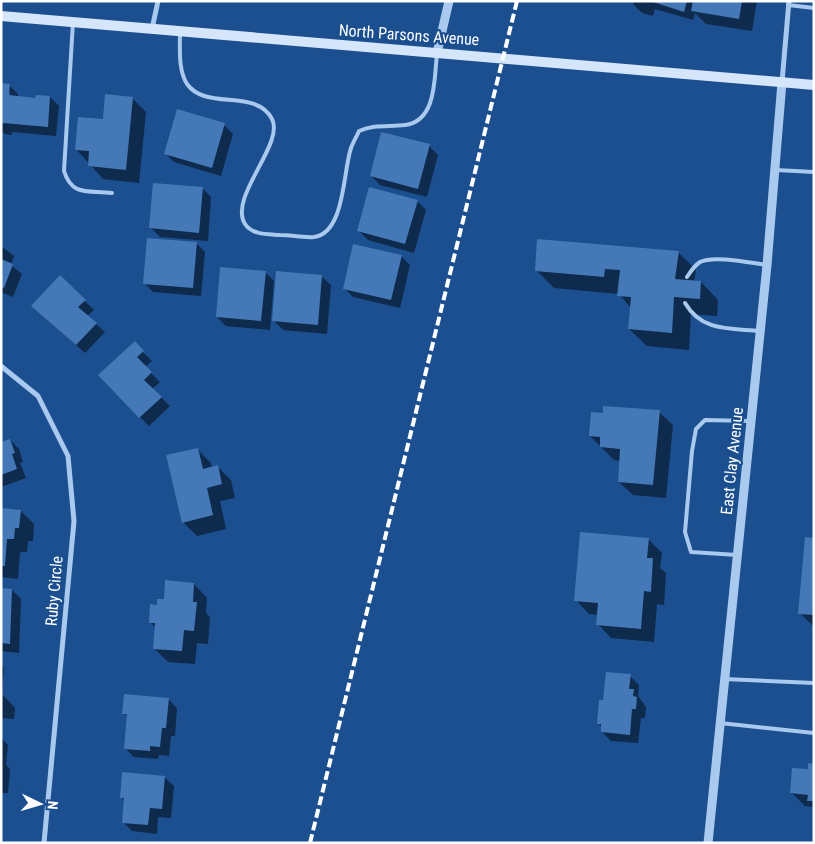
<svg xmlns="http://www.w3.org/2000/svg" width="815" height="844" viewBox="0 0 815 844" font-family="'Roboto Condensed',sans-serif">
	<style>
		.shadow { fill: #0007; fill-rule: evenodd }
		.building { fill: #4478b7 }
		.lines { fill: none; stroke-linecap: round; stroke-linejoin: round }
		.service { stroke: #a9c9ee; stroke-width: 4 }
		.minor { stroke: #a9c9ee; stroke-width: 5 }
		.tertiary { stroke: #a9c9ee; stroke-width: 9 }
		.secondary { stroke: #d6e6fa; stroke-width: 10 }
		.rail { stroke: #fff; stroke-width: 4; stroke-dasharray: 9 4; stroke-linecap: butt }
		.labels { text-anchor: middle; dominant-baseline: central; stroke-width: 4.5; stroke-linejoin: round; paint-order: stroke }
		.street-label { font-size: 16px; fill: #fff; stroke: #1b4f8f }
	</style>
	<rect width="100%" height="100%" fill="#1b4f8f"/>
	<g class="shadow">
		<path d="M634,1H757L752,31L706,24L695,13L693,20L655,9L653,16L642,13L633,4Z"/>
		<path d="M1,84L9,85L18,94V97L37,99L50,97L59,106L56,136L12,132V135L5,134L1,131ZM8,92H10L9,102Z"/>
		<path d="M132,98L146,112L139,183L103,179L76,149L104,121Z"/>
		<path d="M224,125L233,134L221,176L174,162L165,153Z"/>
		<path d="M429,146L438,155L427,197L380,185L371,176Z"/>
		<path d="M202,188L211,197L208,241L160,237L151,228Z"/>
		<path d="M417,201L426,210L414,253L368,240L359,231Z"/>
		<path d="M196,243L205,252L201,296L153,292L144,283Z"/>
		<path d="M1,246L14,256L11,265L22,274L13,297L1,292Z"/>
		<path d="M678,252L696,270L694,282H701L718,300L717,316L691,314L689,350L647,346L629,329L631,308L619,294L554,288L536,270Z"/>
		<path d="M401,256L410,265L400,308L353,297L344,288Z"/>
		<path d="M265,272L274,281L270,330L226,326L217,317Z"/>
		<path d="M321,276L331,285L327,334L283,330L274,321Z"/>
		<path d="M85,301L94,310L87,316L105,332L85,353L42,315Z"/>
		<path d="M134,343L152,361L145,367L160,382L152,389L170,406L149,426L140,417Z"/>
		<path d="M659,412L673,425L666,498L633,495L619,482L621,461L614,460L590,436L604,414Z"/>
		<path d="M10,440L19,449L23,462L20,463L26,478L1,487V443Z"/>
		<path d="M198,450L211,463L212,468L217,466L231,480L235,498L220,501L226,529L197,536L183,522Z"/>
		<path d="M1,509L21,511L34,524L33,541H28L27,552H20L18,579L1,577Z"/>
		<path d="M648,539L662,553L660,568L666,573L664,605L657,604L654,642L611,638L598,624V615L589,614L576,600Z"/>
		<path d="M814,539V627L800,613Z"/>
		<path d="M194,584L207,598L206,613L210,617L208,644L197,643L195,664L168,662L154,648L156,628L150,622L158,606Z"/>
		<path d="M1,589L12,590L21,599L19,653L1,651Z"/>
		<path d="M1,665L4,668L2,694L15,708L14,719L1,718Z"/>
		<path d="M630,676L639,685L638,696L646,707L645,718H641L638,743L611,741L602,732V727L598,723L604,702Z"/>
		<path d="M168,699L177,708L175,736H171L169,756L159,755L158,759L134,757L125,748L128,717L124,713Z"/>
		<path d="M1,738L8,745L6,765L10,769L8,793H1Z"/>
		<path d="M814,765V807L805,806L791,792Z"/>
		<path d="M164,777L174,786L171,818L158,817L157,834L132,831L123,822L125,801L121,797Z"/>
	</g>
	<g class="building">
		<path d="M650,1H687L684,12Z"/>
		<path d="M693,1H742L739,19L691,11Z"/>
		<path d="M1,83L10,84L9,95L35,98L36,95L50,96L48,127L3,123L1,129Z"/>
		<path d="M105,94L133,97L126,170L88,166L89,151L75,150L78,117L103,119Z"/>
		<path d="M177,109L225,123L212,168L164,154Z"/>
		<path d="M381,132L430,144L418,189L370,176Z"/>
		<path d="M153,183L203,187L199,233L149,228Z"/>
		<path d="M369,187L418,200L405,244L357,231Z"/>
		<path d="M147,238L197,242L193,288L143,284Z"/>
		<path d="M537,239L679,251L675,279L701,281L700,299L674,297L672,333L628,329L631,297L617,296L620,270L605,269L604,277L535,271Z"/>
		<path d="M353,244L402,255L391,300L343,289Z"/>
		<path d="M1,259L13,264L4,288L1,287Z"/>
		<path d="M220,267L266,271L261,321L216,317Z"/>
		<path d="M276,271L322,275L318,325L272,321Z"/>
		<path d="M60,275L86,300L78,307L97,323L76,345L31,306Z"/>
		<path d="M135,341L144,351L137,357L152,372L144,380L162,397L139,418L98,375Z"/>
		<path d="M603,406L660,410L653,485L618,482L620,449L600,447V437L589,436L591,412L603,413Z"/>
		<path d="M10,439L15,453L12,454L17,469L1,475V442Z"/>
		<path d="M198,448L203,469L218,465L222,484L207,488L213,515L182,523L166,455Z"/>
		<path d="M1,508L21,510L19,528H15L14,539H7L5,566H1Z"/>
		<path d="M580,532L649,538L647,558H653L651,592L644,591L641,629L596,625L598,603L574,601Z"/>
		<path d="M805,537L814,538V615L798,614Z"/>
		<path d="M165,580L194,583L193,602H197L194,631L184,630L182,651L153,649L155,623H149L150,604L157,605V599H164Z"/>
		<path d="M1,588L12,589L10,644L1,643Z"/>
		<path d="M606,672L631,674L629,689H634L633,696L637,697L636,709H632L630,735L601,732V724H597L599,700H603Z"/>
		<path d="M124,694L169,698L166,728H162L160,747L150,746V751L124,749L127,714H122Z"/>
		<path d="M808,763L814,764V801H807L808,795L790,793L792,768L808,769Z"/>
		<path d="M122,772L165,776L162,809L150,808L148,825L122,823L124,798H120Z"/>
	</g>
	<g class="lines">
		<g class="service">
			<path d="M788,5L814,8"/>
			<path d="M73,22L64,171C72,197 89,190 112,193"/>
			<path d="M180,32C180,48 178,70 187,84C206,111 256,88 272,119C285,144 228,197 245,224C252,235 268,234 280,235C291,235 303,238 314,237C345,233 343,171 351,148C353,142 357,136 359,131C375,124 388,127 405,125C437,121 434,78 437,54"/>
			<path d="M776,170L814,172"/>
			<path d="M687,277C691,271 694,266 700,262C714,255 751,263 767,265"/>
			<path d="M685,303C702,332 730,328 760,331"/>
			<path d="M737,555L691,552L685,532L692,451L696,429L705,420L751,421"/>
			<path d="M724,679L814,683"/>
			<path d="M720,723L814,733"/>
		</g>
		<g class="minor">
			<path d="M152,29L158,1"/>
			<path d="M782,82L789,1"/>
			<path d="M1,366L38,396L68,456L74,521L44,843"/>
		</g>
		<g class="tertiary">
			<path d="M437,53L449,1"/>
			<path d="M708,843L767,265L782,82"/>
		</g>
		<path class="secondary" d="M1,16L814,85"/>
		<path class="rail" d="M310,843L517,1"/>
	</g>
	<g class="labels">
		<g class="street-label">
			<text transform="translate(409 35) rotate(4)">North Parsons Avenue</text>
			<text transform="translate(732 461) rotate(-84)">East Clay Avenue</text>
			<text transform="translate(54 591) rotate(-85)">Ruby Circle</text>
		</g>
	</g>
	<rect width="815" height="844" fill="none" stroke="#ffffff" stroke-width="5"/>
	<g transform="translate(40 804) rotate(95)" stroke="#1b4f8f" stroke-width="4" paint-order="stroke">
	<path d="M0-4L9 19L0 12L-9 19Z" fill="#ffffff"/>
	<text y="-8" font-size="14" font-weight="bold" text-anchor="middle" fill="#ffffff">N</text>
	</g>
</svg>
